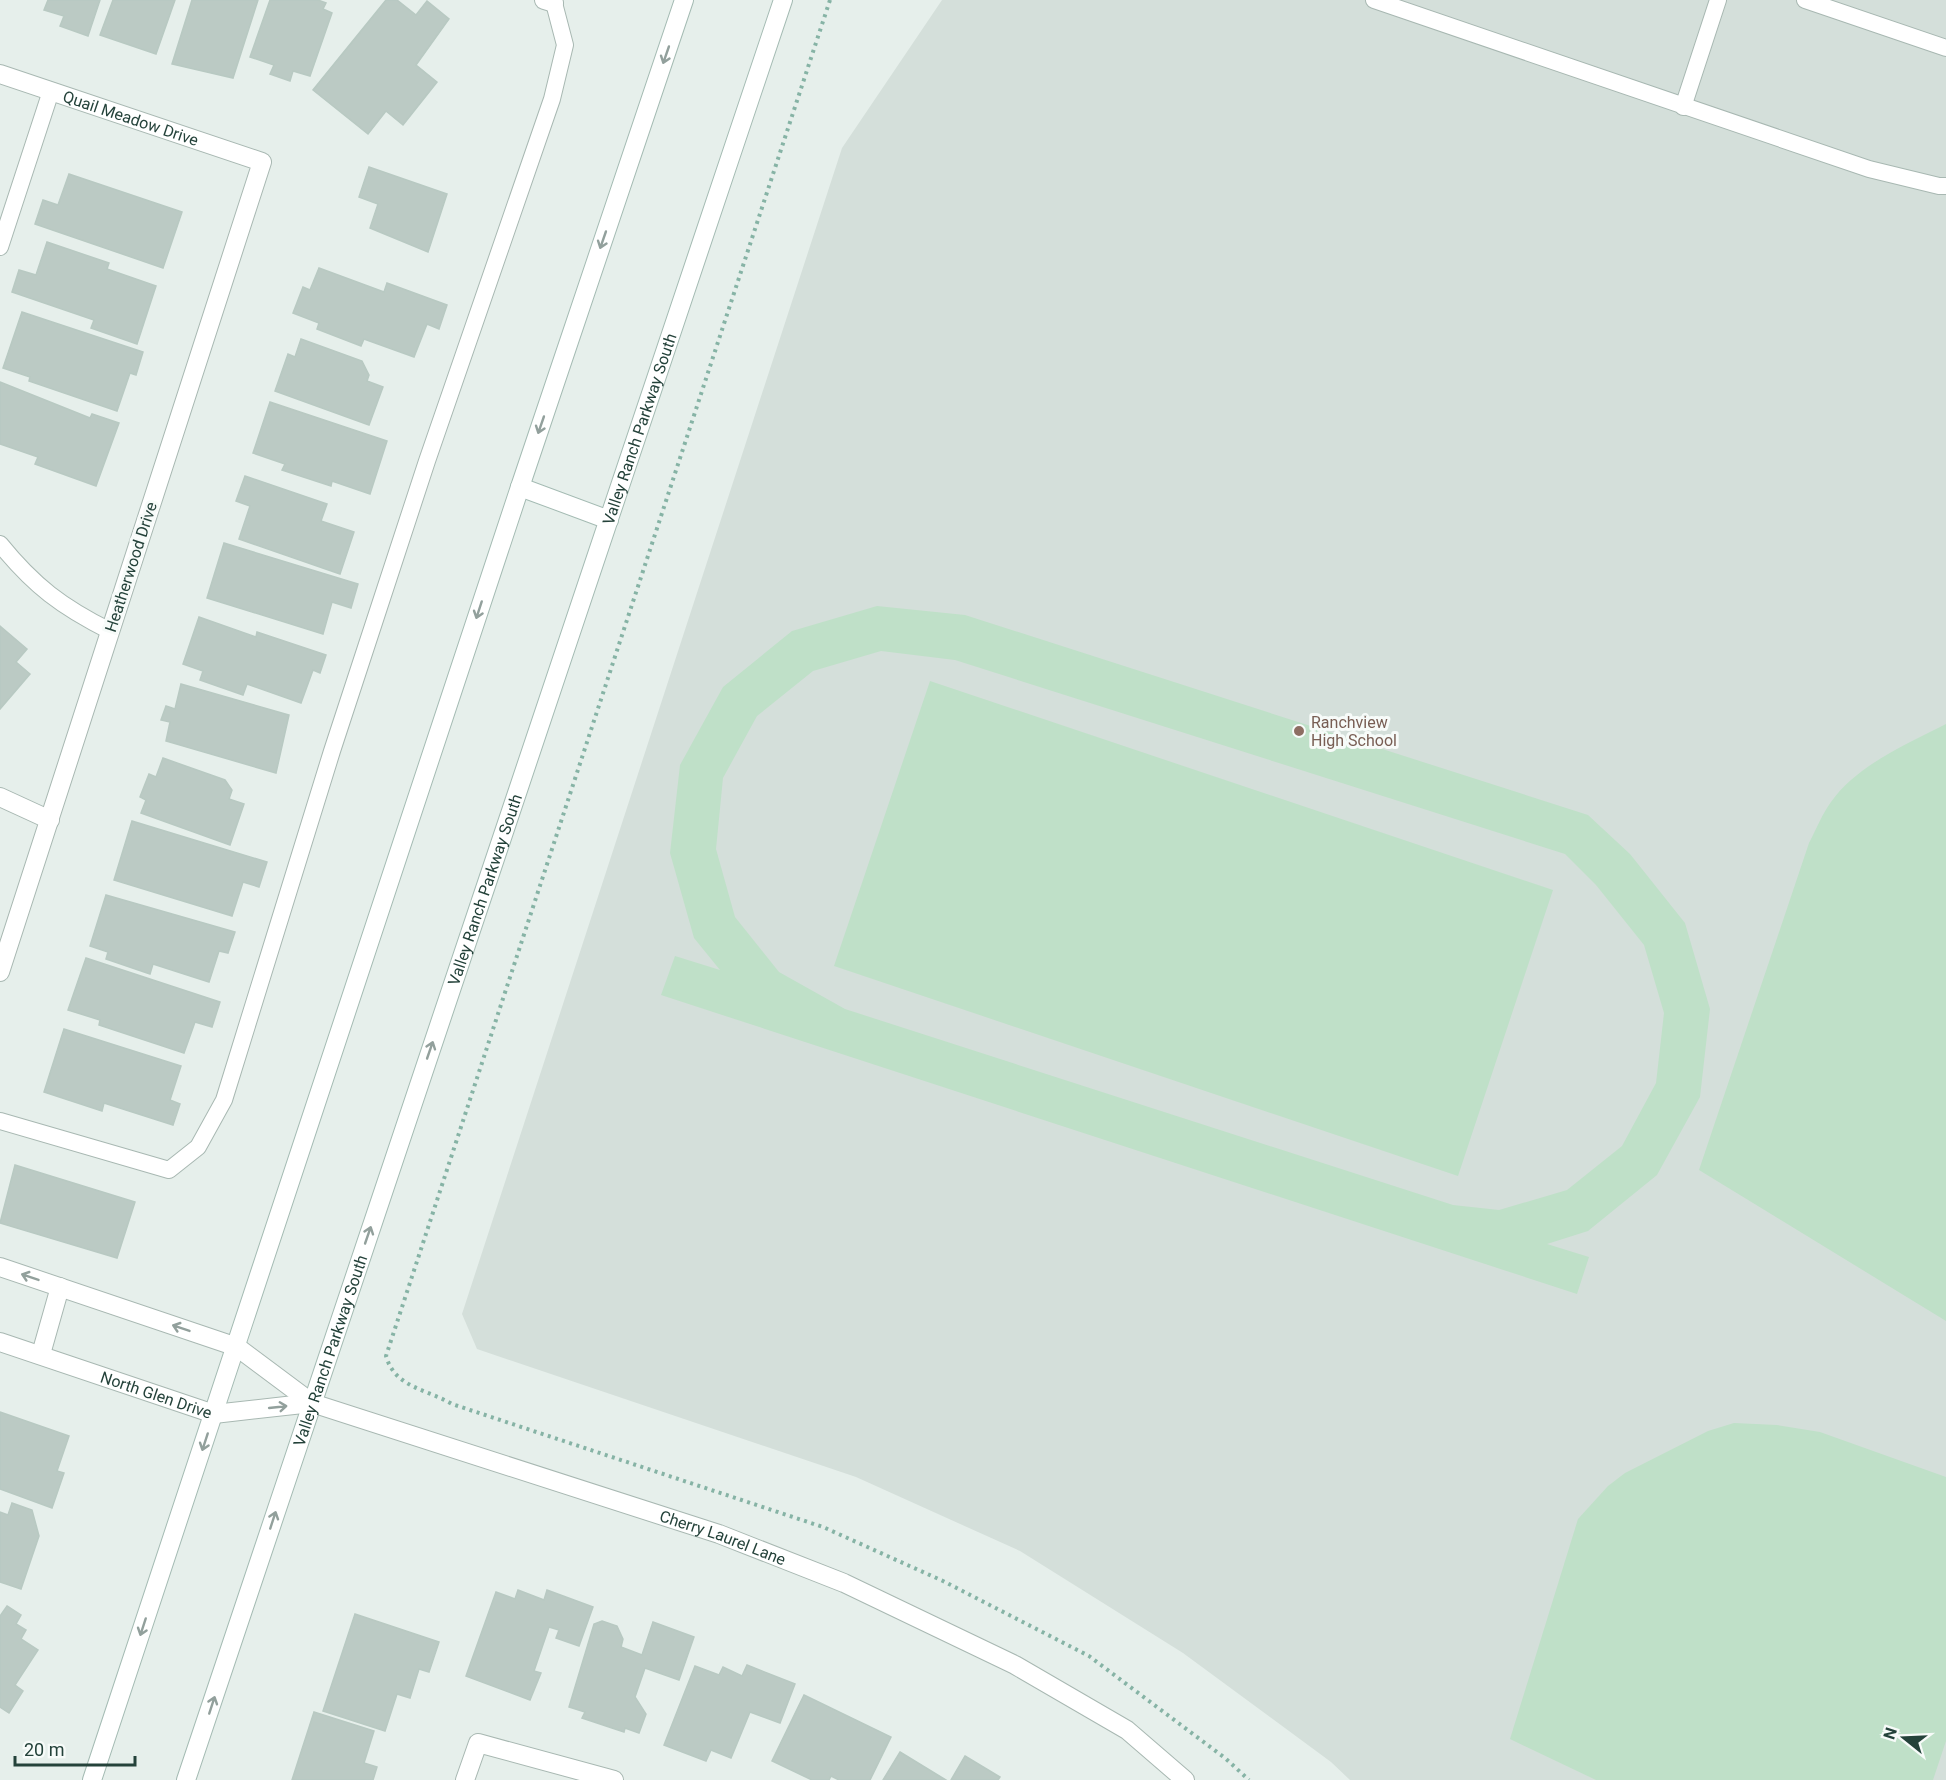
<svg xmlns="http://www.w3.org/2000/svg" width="1946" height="1780" viewBox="0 0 1946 1780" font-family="Roboto,sans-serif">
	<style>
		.built { fill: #d4dfda }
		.green { fill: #bfe0c8; fill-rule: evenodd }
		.building { fill: #bbcac4; stroke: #b8c9c2; stroke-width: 1.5 }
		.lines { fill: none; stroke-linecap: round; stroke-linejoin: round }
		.lane-casing { stroke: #a8b8b2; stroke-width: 18 }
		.street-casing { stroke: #a8b8b2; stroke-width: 20 }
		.secondary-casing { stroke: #a4bbb3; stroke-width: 20 }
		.path { stroke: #86b3a5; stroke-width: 4; stroke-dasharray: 3 4.5; stroke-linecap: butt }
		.lane { stroke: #fff; stroke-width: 16 }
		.street { stroke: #fff; stroke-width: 18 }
		.secondary { stroke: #fff; stroke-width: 18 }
		.oneway { stroke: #92a09c }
		.education-dot { fill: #8d6e63; stroke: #f7fbf9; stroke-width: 2 }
		.labels { text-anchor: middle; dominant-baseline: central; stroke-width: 6; stroke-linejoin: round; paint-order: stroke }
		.street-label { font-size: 16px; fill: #24423a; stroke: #f7fbf9 }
		.education-label { font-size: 16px; fill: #785e54; stroke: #f7fbf9; text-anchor: start }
	</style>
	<rect width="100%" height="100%" fill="#e6efeb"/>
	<path class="built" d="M942,0H1946V1780H1350L1331,1762L1183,1653L1020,1551L856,1477L477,1349L462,1314L842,148Z"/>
	<g class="green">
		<path d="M877,606L965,615L1588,815L1630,854L1685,923L1710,1009L1700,1097L1657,1175L1588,1231L1547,1244L1589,1257L1577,1294L661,995L675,956L720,970L694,938L670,853L680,765L723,687L792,631ZM881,651L955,660L1565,854L1596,885L1644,945L1664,1013L1656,1083L1622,1146L1567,1190L1499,1210L1453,1205L845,1009L779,972L735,917L716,849L723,778L757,716L813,671Z"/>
		<path d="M930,681L1553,890L1458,1176L834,966Z"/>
		<path d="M1946,724V1321L1699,1170L1809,843C1816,830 1822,814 1831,802C1857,765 1907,744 1946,724Z"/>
		<path d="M1734,1423L1777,1425L1820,1432L1946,1477V1741L1933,1780H1596L1510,1739L1578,1519L1608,1486L1625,1473L1708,1431Z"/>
	</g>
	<g class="building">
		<path d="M48,0H100L88,36L60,26L64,16L44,10Z"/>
		<path d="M113,0H175L156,54L100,35Z"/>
		<path d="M192,0H258L233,78L172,64Z"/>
		<path d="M270,0H318L326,3L323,9L332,13L310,76L293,71L290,81L270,74L274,65L250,57Z"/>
		<path d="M386,0H397L416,15L427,1L449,19L416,65L437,82L403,125L386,111L368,134L313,90Z"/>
		<path d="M369,167L447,194L428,252L370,228L378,204L359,197Z"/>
		<path d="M69,174L182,212L163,268L35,224L43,200L58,205Z"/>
		<path d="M47,242L109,263L107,269L156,286L137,344L91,328L94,320L12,292L19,270L36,275Z"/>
		<path d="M319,268L384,292L387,283L447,305L439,329L427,324L414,357L364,339L361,346L317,329L319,323L293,313L303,287L310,290Z"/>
		<path d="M22,312L143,352L136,375L130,373L117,411L29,381L30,377L3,368Z"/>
		<path d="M301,339L362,361L369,375L367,381L383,387L369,425L275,391L288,354L295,357Z"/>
		<path d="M0,382L90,418L92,414L119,423L96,486L35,464L38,457L0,444Z"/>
		<path d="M270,402L387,441L370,494L332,481L331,486L282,470L285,464L253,453Z"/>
		<path d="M245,476L327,504L321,521L354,532L340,574L239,539L250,506L236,501Z"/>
		<path d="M224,543L358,584L351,608L332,602L323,634L207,598Z"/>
		<path d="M199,617L256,637L257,632L326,655L320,673L313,670L301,703L247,684L243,695L200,680L203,671L183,664Z"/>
		<path d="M0,626L27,649L16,662L30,674L0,709Z"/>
		<path d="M181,684L289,715L276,773L166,741L170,722L161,720L166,706L175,709Z"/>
		<path d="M163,758L225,780L232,790L229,799L244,804L230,845L141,813L146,800L140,797L149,774L156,777Z"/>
		<path d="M132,821L267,862L259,887L243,882L232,916L114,880Z"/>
		<path d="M106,895L235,932L228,953L219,951L209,982L153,964L150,974L106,959L108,952L90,946Z"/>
		<path d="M86,958L220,1002L212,1027L195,1022L184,1053L99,1025L100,1020L68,1010Z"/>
		<path d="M64,1029L181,1066L170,1100L180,1104L173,1125L104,1103L102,1111L44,1092Z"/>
		<path d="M15,1165L135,1202L117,1258L0,1223Z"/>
		<path d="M0,1412L69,1436L57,1471L64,1473L52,1508L0,1489Z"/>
		<path d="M12,1503L32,1510L39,1536L21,1589L0,1582V1512L8,1515Z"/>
		<path d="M518,1590L544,1600L547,1590L593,1607L579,1646L556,1638L559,1630L549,1627L534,1671L541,1673L530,1700L466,1676L496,1592L515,1599Z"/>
		<path d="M7,1606L21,1615L16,1624L26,1630L21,1639L38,1650L15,1685L23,1691L9,1713L0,1707V1616Z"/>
		<path d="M355,1614L439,1642L429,1672L419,1669L410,1698L397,1694L385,1731L323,1711Z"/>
		<path d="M602,1621L617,1626L623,1639L621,1647L642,1655L653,1622L694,1637L679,1680L645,1668L635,1697L646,1714L639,1733L625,1728L624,1732L582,1718L585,1712L569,1707L594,1624Z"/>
		<path d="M747,1665L795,1684L780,1723L750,1712L731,1758L711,1750L706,1761L664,1745L695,1666L719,1675L723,1667L742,1676Z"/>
		<path d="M804,1695L891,1737L870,1780H839L831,1776L829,1780H812L772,1761Z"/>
		<path d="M314,1712L374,1731L364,1763L377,1767L373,1780H292Z"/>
		<path d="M900,1752L946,1780H883Z"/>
		<path d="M965,1756L1000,1777L998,1780H951Z"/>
	</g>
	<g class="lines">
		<g class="lane-casing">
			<g id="lane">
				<path d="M1374,0L1869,169L1939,186H1946"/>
				<path d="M1805,0L1946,48"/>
				<path d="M1683,107L1718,0"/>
				<path d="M0,247L51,91"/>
				<path d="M0,544C34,586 62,607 110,631"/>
				<path d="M0,1121L169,1170L198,1147L224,1100L332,751L427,461L552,99L565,45L554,3"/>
			</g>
		</g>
		<g class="street-casing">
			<g id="street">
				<path d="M544,0L554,3"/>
				<path id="s1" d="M0,74L262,162L0,972"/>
				<path d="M0,797L50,820"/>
				<path id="s2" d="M0,1267L237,1347L312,1403L719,1534L844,1583L1015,1665L1127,1730L1185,1780"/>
				<path id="s3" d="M0,1342L214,1414L312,1403"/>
				<path d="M41,1354L60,1287"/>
				<path d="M465,1780L478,1743L614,1780"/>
			</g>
		</g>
		<g class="secondary-casing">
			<g id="secondary">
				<path d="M520,487L609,520"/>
				<path d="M92,1780L520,487L684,0"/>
				<path id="s4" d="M186,1780L783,0"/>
			</g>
		</g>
		<path class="path" d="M830,0L386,1356C395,1388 427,1389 452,1404L823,1527L943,1581L1089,1656L1225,1758L1249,1780"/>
		<use href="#lane" class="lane"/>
		<use href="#street" class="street"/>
		<use href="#secondary" class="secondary"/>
	</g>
	<defs><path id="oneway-shaft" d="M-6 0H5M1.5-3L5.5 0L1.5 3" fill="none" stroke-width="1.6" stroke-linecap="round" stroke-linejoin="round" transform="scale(1.5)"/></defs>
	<g class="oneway">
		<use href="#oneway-shaft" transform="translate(666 55) rotate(109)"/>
		<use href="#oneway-shaft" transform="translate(603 240) rotate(109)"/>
		<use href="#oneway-shaft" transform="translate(541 425) rotate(109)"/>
		<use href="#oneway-shaft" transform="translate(479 610) rotate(108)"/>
		<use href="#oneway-shaft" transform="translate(430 1050) rotate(-71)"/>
		<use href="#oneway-shaft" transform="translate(368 1235) rotate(-71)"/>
		<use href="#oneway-shaft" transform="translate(30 1277) rotate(-161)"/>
		<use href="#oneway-shaft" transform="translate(181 1328) rotate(-161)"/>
		<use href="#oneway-shaft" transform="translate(278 1407) rotate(-6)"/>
		<use href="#oneway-shaft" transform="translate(205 1442) rotate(108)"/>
		<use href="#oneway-shaft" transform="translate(273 1520) rotate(-72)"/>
		<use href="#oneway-shaft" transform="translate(143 1627) rotate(108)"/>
		<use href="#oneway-shaft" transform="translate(212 1705) rotate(-72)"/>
	</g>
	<circle class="education-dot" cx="1299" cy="731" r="6"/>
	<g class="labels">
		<g class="street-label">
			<text stroke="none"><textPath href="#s1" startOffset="138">Quail Meadow Drive</textPath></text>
			<text stroke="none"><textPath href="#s4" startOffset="1425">Valley Ranch Parkway South</textPath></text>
			<text transform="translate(131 567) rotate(-72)">Heatherwood Drive</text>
			<text stroke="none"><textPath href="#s4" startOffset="939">Valley Ranch Parkway South</textPath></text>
			<text stroke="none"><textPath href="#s4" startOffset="453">Valley Ranch Parkway South</textPath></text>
			<text stroke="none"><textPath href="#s3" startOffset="165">North Glen Drive</textPath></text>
			<text stroke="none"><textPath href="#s2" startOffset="776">Cherry Laurel Lane</textPath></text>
		</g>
		<g class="education-label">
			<text x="1311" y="722">Ranchview<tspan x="1311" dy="18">High School</tspan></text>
		</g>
	</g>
	<g transform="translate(1904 1738) rotate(288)" stroke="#f7fbf9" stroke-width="4.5" paint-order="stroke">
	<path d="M0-4.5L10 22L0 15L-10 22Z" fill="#24423a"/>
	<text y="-9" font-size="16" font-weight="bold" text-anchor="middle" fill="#24423a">N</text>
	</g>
	<path d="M15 1756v9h120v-9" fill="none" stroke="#24423a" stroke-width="3"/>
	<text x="24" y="1756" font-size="18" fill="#24423a" stroke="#f7fbf9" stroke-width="4.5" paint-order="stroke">20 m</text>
</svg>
